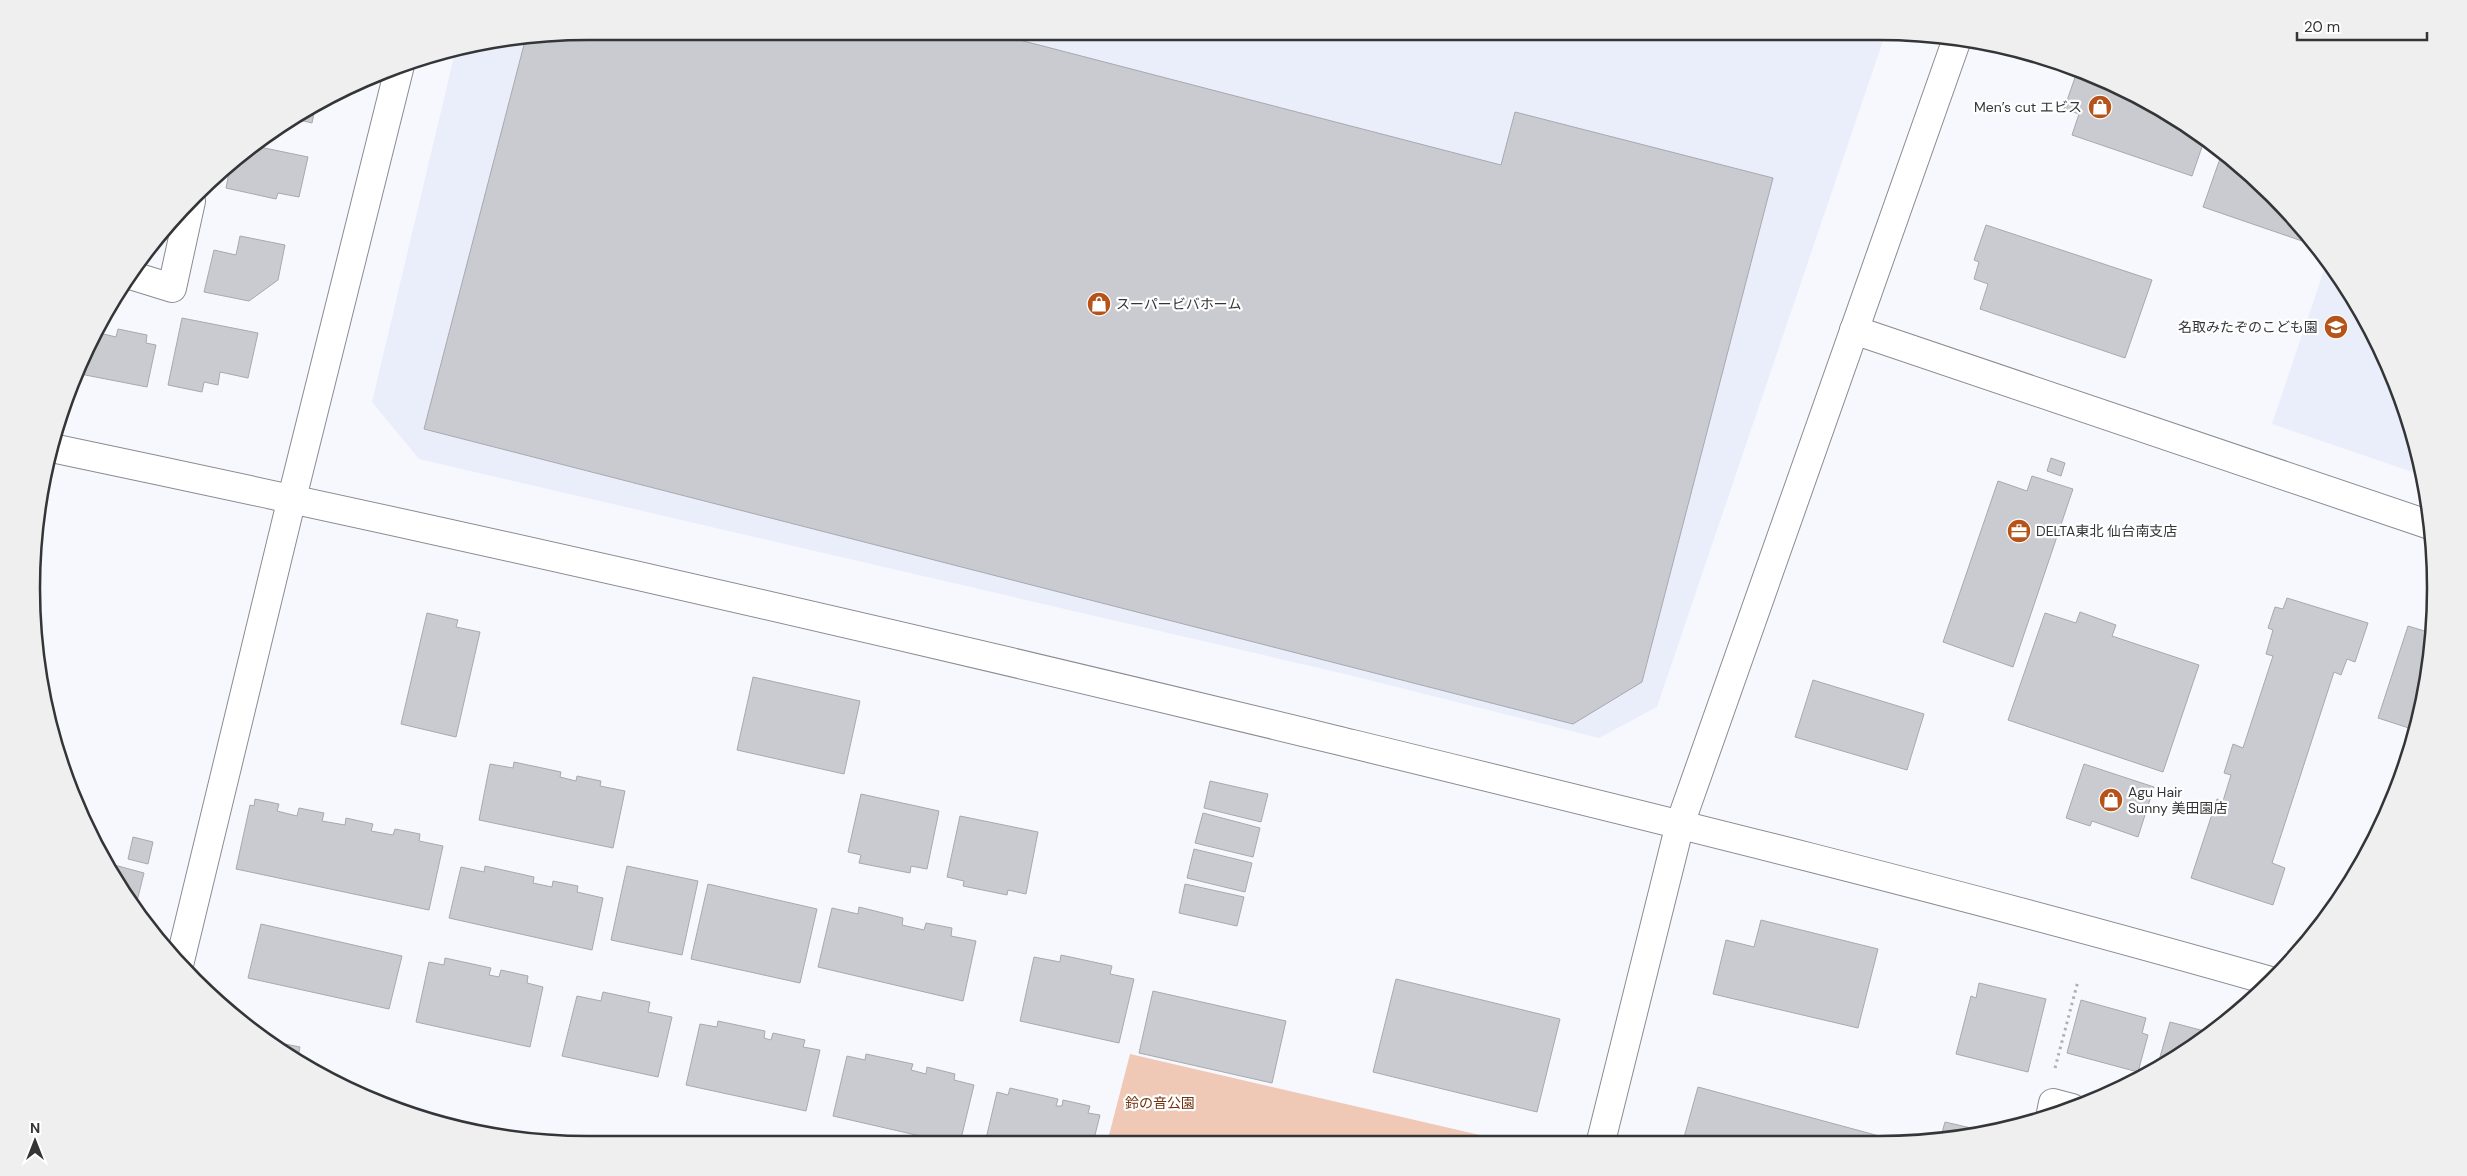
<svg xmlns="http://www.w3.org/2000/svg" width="2467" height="1176" viewBox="0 0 2467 1176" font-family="'DM Sans','Noto Sans JP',sans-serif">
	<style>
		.built { fill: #eaeefb }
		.green { fill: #efc8b6 }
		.building { fill: #c9cbd0; stroke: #a7a9ae }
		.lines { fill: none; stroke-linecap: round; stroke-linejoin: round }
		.minor-casing { stroke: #8b8c92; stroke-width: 30 }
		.tertiary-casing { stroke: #8b8c92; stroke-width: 30 }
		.path { stroke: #afb0b5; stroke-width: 3; stroke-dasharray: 2.5 4; stroke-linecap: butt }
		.minor { stroke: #fff; stroke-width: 28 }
		.tertiary { stroke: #fff; stroke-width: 28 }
		.labels { text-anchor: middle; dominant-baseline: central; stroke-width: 4.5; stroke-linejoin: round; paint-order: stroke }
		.poi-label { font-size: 14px; fill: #343537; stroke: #fff; text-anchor: start }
		.park-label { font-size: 14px; fill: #71310c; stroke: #fff }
		.rim { fill: none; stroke: #343537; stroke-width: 2.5 }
	</style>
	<rect width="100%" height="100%" fill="#f6f8fe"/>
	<g class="built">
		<path d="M588,31H1879L1886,32L1657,707L1599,738L1349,675L419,459L372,402L456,48L480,42Z"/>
		<path d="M2327,261L2342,279L2393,375L2424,476L2272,424Z"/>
	</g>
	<path class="green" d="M1130,1054L1510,1142L1107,1143Z"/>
	<g class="building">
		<path d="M588,31H985L1501,165L1515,112L1773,178L1642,682L1573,724L424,429L526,37Z"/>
		<path d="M2078,69L2092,74L2189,125L2205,138L2192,176L2072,135L2079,114L2064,109Z"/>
		<path d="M316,103L312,123L291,118L310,106Z"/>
		<path d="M250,145L308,157L299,197L278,193L276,199L226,188L231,163Z"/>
		<path d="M2222,153L2273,195L2307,236L2305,242L2203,207Z"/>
		<path d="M1986,225L2152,280L2125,358L1980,309L1988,284L1974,279L1979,262L1974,260Z"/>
		<path d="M240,236L285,245L278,280L249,301L204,292L214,250L236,255Z"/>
		<path d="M182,318L258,333L248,378L220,372L218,385L204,382L202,392L168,385Z"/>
		<path d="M118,329L147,335L146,343L156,345L147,387L75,373L95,332L116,337Z"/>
		<path d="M2051,458L2065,463L2061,476L2047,471Z"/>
		<path d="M2032,476L2073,489L2013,667L1943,642L1998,481L2027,491Z"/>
		<path d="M2287,598L2368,623L2355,662L2347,659L2341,675L2334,672L2272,863L2285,868L2273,905L2191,878L2217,799L2223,801L2231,775L2224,773L2233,744L2243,748L2273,656L2266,654L2273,630L2268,628L2275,607L2283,609Z"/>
		<path d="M2080,612L2116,625L2112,636L2199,665L2163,772L2008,720L2045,613L2076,623Z"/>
		<path d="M427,613L458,620L456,627L480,632L456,737L401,724Z"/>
		<path d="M2408,626L2431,633L2425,697L2415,730L2378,718Z"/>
		<path d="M753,677L860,701L844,774L737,750Z"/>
		<path d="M1813,680L1924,714L1907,770L1795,737Z"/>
		<path d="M514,762L561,772L560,777L576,781L577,776L601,781L600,786L625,791L613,848L479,820L490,764L513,768Z"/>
		<path d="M2084,764L2154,787L2138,837L2092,821L2090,826L2066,818Z"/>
		<path d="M1210,781L1268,794L1261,822L1204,808Z"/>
		<path d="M861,794L939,811L927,869L911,866L910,873L859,863L861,855L848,852Z"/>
		<path d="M255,799L279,804L277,811L297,816L299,808L324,813L322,821L345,825L346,818L373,824L371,831L393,835L395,829L420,834L419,841L443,846L429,910L236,869L250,805L254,806Z"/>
		<path d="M1203,813L1260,828L1253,857L1195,843Z"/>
		<path d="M960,816L1038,832L1026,894L1008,890L1007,895L963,886L964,881L947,877Z"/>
		<path d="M133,837L153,842L148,864L128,859Z"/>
		<path d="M1194,849L1252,863L1245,892L1187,878Z"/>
		<path d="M107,863L144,873L135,909Z"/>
		<path d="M485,866L534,877L533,883L552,887L553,881L578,886L577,892L603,898L592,950L449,918L461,867L484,872Z"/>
		<path d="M627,866L698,881L682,955L611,940Z"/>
		<path d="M708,884L817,909L800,983L691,959Z"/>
		<path d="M1185,884L1244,897L1237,926L1179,913Z"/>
		<path d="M859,907L903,918L902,925L924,930L926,923L952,928L951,936L976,941L963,1001L818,967L832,908L858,914Z"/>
		<path d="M1761,920L1878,949L1858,1028L1713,994L1726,940L1754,947Z"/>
		<path d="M261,924L402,956L389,1009L248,978Z"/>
		<path d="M1061,955L1112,966L1110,974L1134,979L1119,1043L1020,1021L1034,957L1060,962Z"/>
		<path d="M445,958L491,968L489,975L499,977L501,970L528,976L527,983L543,987L530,1047L416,1022L429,962L444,965Z"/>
		<path d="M1396,979L1560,1019L1537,1112L1373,1072Z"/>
		<path d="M1979,983L2046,999L2028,1072L1956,1054L1971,996L1976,998Z"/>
		<path d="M1153,991L1286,1021L1272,1083L1139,1053Z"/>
		<path d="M603,992L650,1002L648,1012L672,1017L658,1077L562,1056L577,996L601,1001Z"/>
		<path d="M2081,1000L2146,1018L2142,1033L2148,1035L2138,1072L2067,1053Z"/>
		<path d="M718,1021L765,1031L764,1038L771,1040L773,1033L805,1040L803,1047L820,1050L806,1111L686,1085L700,1024L717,1027Z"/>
		<path d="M2170,1022L2212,1033L2158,1064Z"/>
		<path d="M265,1040L300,1047L297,1061L278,1051Z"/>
		<path d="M866,1054L913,1064L911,1070L926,1074L927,1067L955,1074L954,1080L974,1085L960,1143H951L833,1116L847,1056L865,1060Z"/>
		<path d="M1698,1087L1894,1140L1683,1141Z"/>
		<path d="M1010,1088L1058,1099L1056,1106H1062L1063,1100L1090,1106L1088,1113L1100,1115L1093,1143H985L997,1092L1008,1095Z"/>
		<path d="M1945,1122L1984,1131L1952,1140H1940Z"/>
	</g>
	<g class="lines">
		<g class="minor-casing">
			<g id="minor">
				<path d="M130,275L172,288L191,201"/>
				<path d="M179,965L292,498"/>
				<path d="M2051,1113L2053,1103L2072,1108"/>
			</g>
		</g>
		<g class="tertiary-casing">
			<g id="tertiary">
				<path d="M1854,330L2430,525"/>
				<path d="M52,448C481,538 909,636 1336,740C1647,816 1959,892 2267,980"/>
				<path d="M292,498L400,65"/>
				<path d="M1601,1141L1680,824L1957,39"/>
			</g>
		</g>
		<path class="path" d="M2055,1068L2078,981"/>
		<use href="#minor" class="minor"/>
		<use href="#tertiary" class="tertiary"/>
	</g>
	<defs>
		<g id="shop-disc" transform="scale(1.25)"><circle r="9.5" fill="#b6531a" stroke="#fff"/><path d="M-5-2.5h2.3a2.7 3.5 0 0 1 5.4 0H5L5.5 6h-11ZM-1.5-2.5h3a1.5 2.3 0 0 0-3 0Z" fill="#fff"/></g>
		<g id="school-disc" transform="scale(1.25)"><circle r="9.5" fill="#b6531a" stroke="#fff"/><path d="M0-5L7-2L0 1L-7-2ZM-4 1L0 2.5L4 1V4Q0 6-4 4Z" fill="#fff"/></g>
		<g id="office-disc" transform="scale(1.25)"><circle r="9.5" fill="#b6531a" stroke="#fff"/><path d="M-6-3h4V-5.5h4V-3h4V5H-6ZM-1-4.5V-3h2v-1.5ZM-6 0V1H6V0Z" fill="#fff"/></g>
	</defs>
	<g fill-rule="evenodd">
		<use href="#shop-disc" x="2100" y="107"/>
		<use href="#shop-disc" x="1099" y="304"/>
		<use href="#school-disc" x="2336" y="327"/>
		<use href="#office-disc" x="2019" y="531"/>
		<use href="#shop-disc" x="2111" y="800"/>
	</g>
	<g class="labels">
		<g class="poi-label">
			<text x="2082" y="107" text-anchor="end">Men’s cut エビス</text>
			<text x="1116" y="304">スーパービバホーム</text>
			<text x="2318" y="327" text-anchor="end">名取みたぞのこども園</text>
			<text x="2036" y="531">DELTA東北 仙台南支店</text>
			<text x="2128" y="792">Agu Hair<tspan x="2128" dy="16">Sunny 美田園店</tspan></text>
		</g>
		<g class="park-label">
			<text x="1160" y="1103">鈴の音公園</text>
		</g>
	</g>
	<path d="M0 0H2467V1176H0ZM588 40H1879A548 548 0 0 1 2427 588V588A548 548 0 0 1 1879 1136H588A548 548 0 0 1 40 588V588A548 548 0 0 1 588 40Z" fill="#efefef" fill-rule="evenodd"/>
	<path class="rim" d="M588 40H1879A548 548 0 0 1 2427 588V588A548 548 0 0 1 1879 1136H588A548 548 0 0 1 40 588V588A548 548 0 0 1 588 40Z"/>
	<g transform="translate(35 1141)" stroke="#ffffff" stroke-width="4" paint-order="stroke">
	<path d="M0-4L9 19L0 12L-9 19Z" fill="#343537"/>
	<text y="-8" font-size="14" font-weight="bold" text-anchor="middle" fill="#343537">N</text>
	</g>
	<path d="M2297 32v8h130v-8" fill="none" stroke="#343537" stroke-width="2.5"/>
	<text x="2304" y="32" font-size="15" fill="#343537" stroke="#ffffff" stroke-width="4" paint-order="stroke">20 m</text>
</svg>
